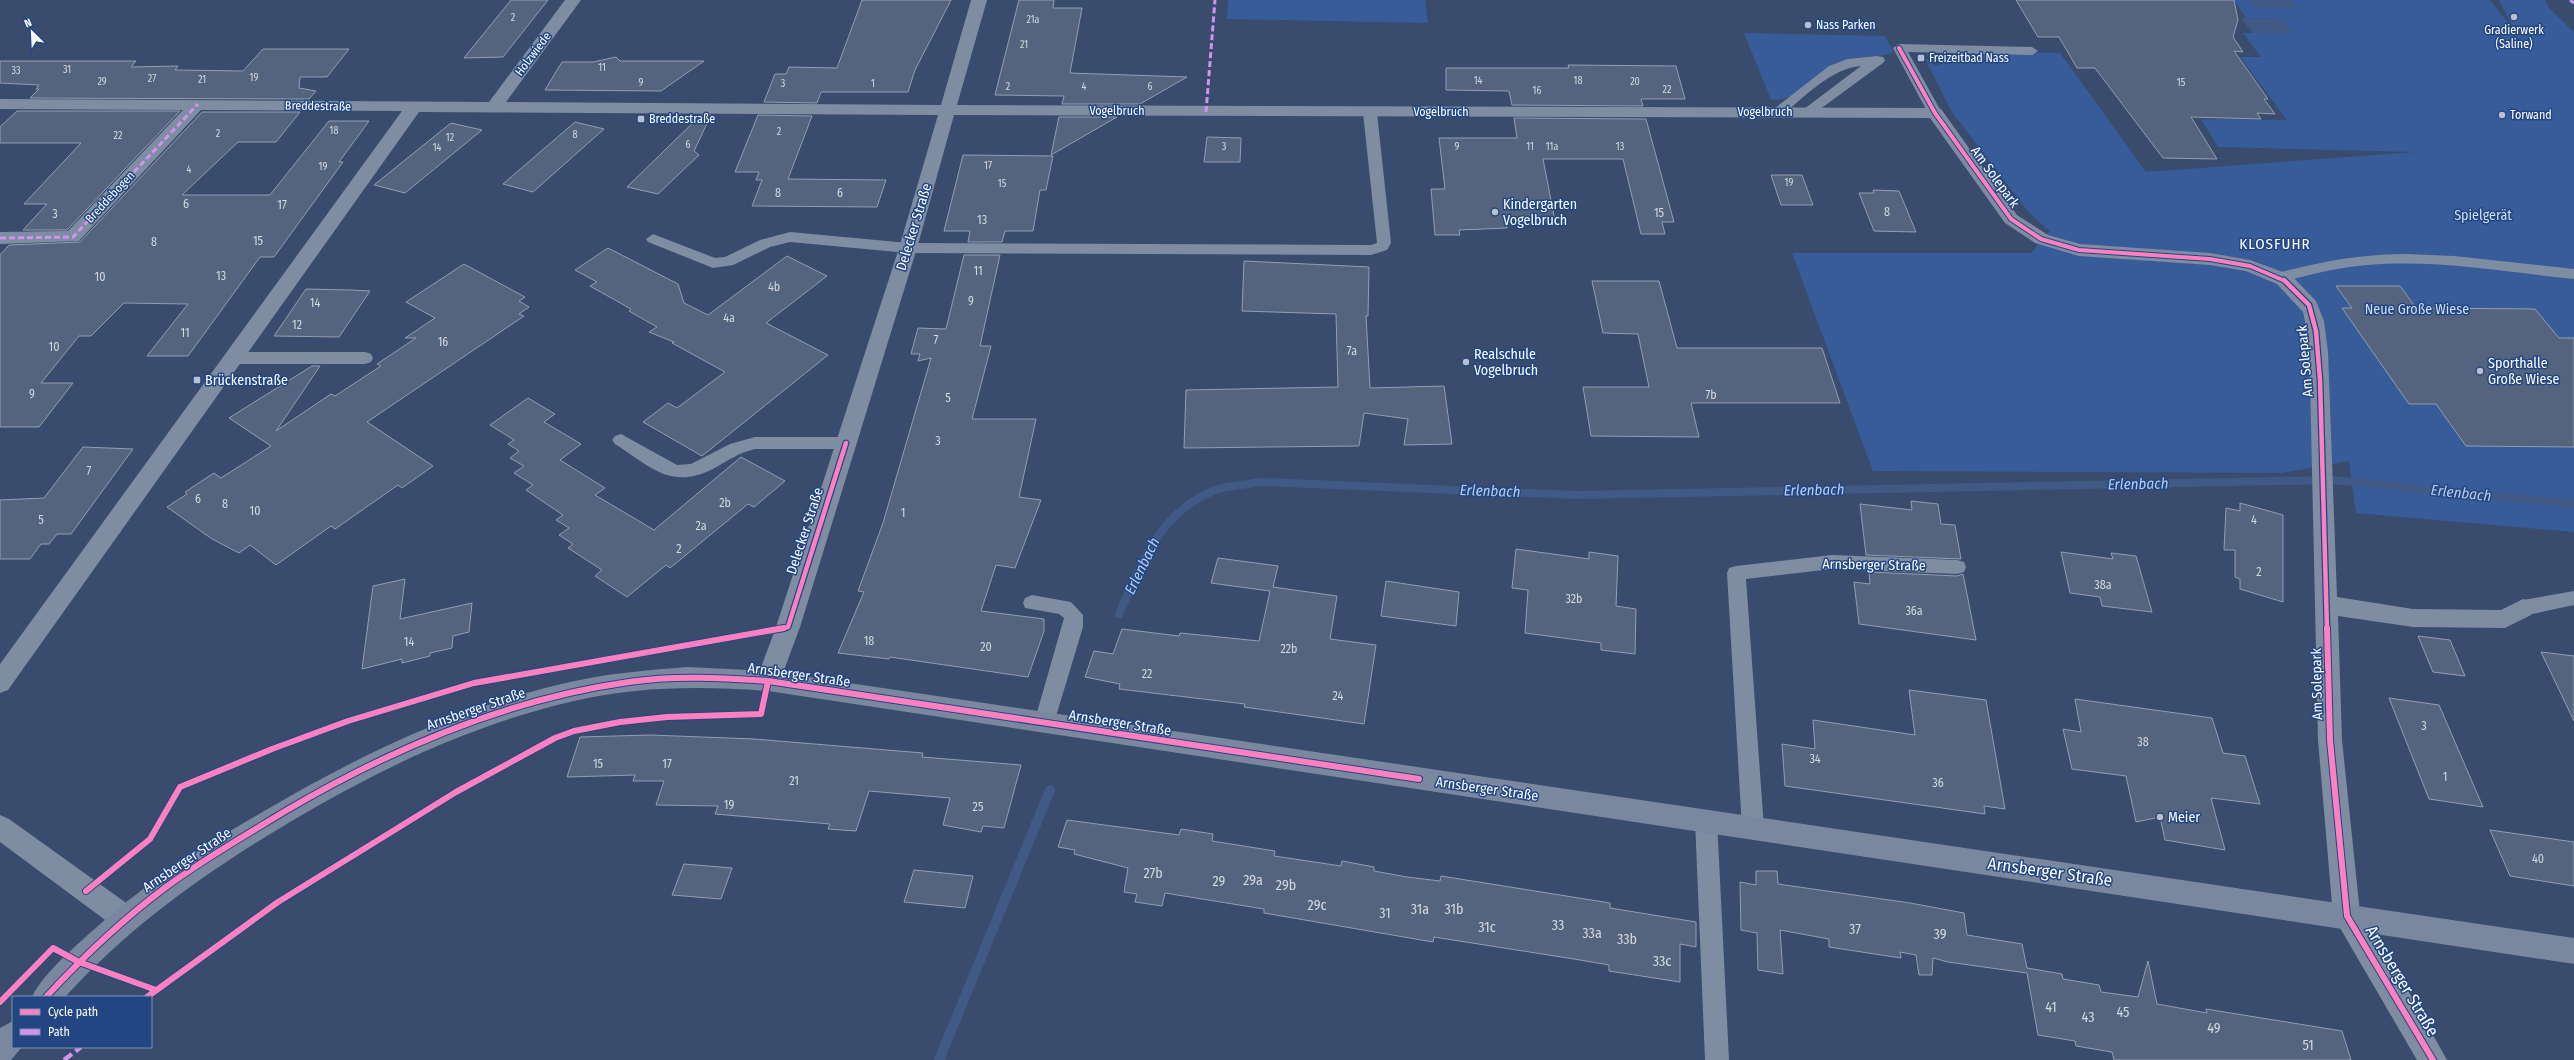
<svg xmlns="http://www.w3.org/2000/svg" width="2574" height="1060" viewBox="0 0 2574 1060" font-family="'Fira Sans Condensed',sans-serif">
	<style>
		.green { fill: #375c99 }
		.water { fill: #405a85 }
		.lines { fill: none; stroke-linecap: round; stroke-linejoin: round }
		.stream-far1 { stroke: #405a85; stroke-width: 8 }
		.stream { stroke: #405a85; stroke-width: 10 }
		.building { fill: #54647e; stroke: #939eb1 }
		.lane { fill: #7f8da3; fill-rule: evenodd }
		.street { fill: #7f8da3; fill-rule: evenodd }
		.secondary { fill: #7a889f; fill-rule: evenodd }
		.quiet-far1 { stroke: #d193ec; stroke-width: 3; stroke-dasharray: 6 3; stroke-linecap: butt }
		.quiet { stroke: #d193ec; stroke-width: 4.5; stroke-dasharray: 10 4.5; stroke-linecap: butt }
		.cycleway-far2-casing { stroke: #234683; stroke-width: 6 }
		.cycleway-far1-casing { stroke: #234683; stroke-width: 7 }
		.cycleway-casing { stroke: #234683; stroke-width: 8 }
		.cycleway-far2 { stroke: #ff80c0; stroke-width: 4 }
		.cycleway-far1 { stroke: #ff80c0; stroke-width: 4.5 }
		.cycleway { stroke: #ff80c0; stroke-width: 6 }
		.poi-dot { fill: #bac0cc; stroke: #234683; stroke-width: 1.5 }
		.labels { text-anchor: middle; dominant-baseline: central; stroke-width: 3; stroke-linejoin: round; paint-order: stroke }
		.far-number-label { font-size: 10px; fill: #d4d8df }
		.far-poi-label { font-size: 12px; fill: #fff; stroke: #234683; text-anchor: start }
		.far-street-label { font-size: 12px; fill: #fff; stroke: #234683 }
		.number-label { font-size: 12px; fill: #d4d8df }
		.street-label { font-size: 14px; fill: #fff; stroke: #234683 }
		.poi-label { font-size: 14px; fill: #fff; stroke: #234683; text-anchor: start }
		.park-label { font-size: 14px; fill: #cfdef6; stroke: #234683 }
		.near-number-label { font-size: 14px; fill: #d4d8df }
		.neighbourhood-label { font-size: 15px; letter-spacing: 1px; fill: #fff; stroke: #234683 }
		.water-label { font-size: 15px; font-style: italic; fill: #b6ccef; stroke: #234683 }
		.near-street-label { font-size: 17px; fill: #fff; stroke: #234683 }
	</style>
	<rect width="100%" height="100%" fill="#394c6d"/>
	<g class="green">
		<path d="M1228,0H1425L1428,23L1227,19Z"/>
		<path d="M2234,0H2490L2516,33L2499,0H2545L2549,8L2574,32V532L2356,513L2349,461L2282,473L1873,471L1792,253H2031L2050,231L2030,214L1952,112L1924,57L1936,66L1952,60L1986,61L1972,51L2060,53L2146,172L2415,152L2218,147L2201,119L2287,120L2240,57H2261L2243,33H2293L2281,19L2246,18Z"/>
		<path d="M1744,33L1885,36L1893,51C1890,58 1853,56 1843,60C1821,68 1807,89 1786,98C1781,100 1775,99 1771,100Z"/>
	</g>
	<g class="water">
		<path d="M2250,0H2290L2297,8H2256Z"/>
		<path d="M2241,18L2281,19L2293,33H2253Z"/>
	</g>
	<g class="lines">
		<path class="stream-far1" d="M1119,614C1141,565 1159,513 1213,491C1228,485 1245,485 1261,482L1577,495L2332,480L2574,504"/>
		<path class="stream" d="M939,1060L1050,790"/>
	</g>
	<g class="building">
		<path d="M511,0H548L503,57L464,58Z"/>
		<path d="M862,0H951L915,70L908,92H821L817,103L764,102L775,74H786L789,67L837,68Z"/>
		<path d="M1019,0H1054L1053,8H1082L1070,73L1187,77L1140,104H1062L1064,96L995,95Z"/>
		<path d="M2016,0H2234L2238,20L2233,37L2243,52L2234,51L2268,99H2264L2275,114L2257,113L2261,119L2191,117L2217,159L2163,158L2095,68H2077L2059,37H2038Z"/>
		<path d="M263,49H349L327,77H300L299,88L316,91L309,99L30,98L39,89H36L39,85L0,83V61H136L131,67L178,66L175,70L243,71Z"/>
		<path d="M616,57L620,61H704L661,91L545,90L562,62H593Z"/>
		<path d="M1568,65L1676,66L1685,99H1641L1643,106L1512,105L1509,91L1446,90V68H1569Z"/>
		<path d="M17,111H180L67,230H23L47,204H24L81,143H0V127Z"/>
		<path d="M202,112H300L276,142H238L182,195H270L329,121H369L339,162H343L274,257H260L188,356H147L188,304L124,303L91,336H79L41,383H73L39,427H0V255L9,245L80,242Z"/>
		<path d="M701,115H711L694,151L699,155L658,194L627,187Z"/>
		<path d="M758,115L812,116L788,179L886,180L877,207L752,206L762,180H756L759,172H735Z"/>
		<path d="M1059,117H1117L1051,155Z"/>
		<path d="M1514,118L1646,119L1674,222H1662L1665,234H1641L1623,159H1543L1555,221L1507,223V228L1459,230L1460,235H1435L1431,189H1445L1439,138H1517Z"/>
		<path d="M575,122L604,129L533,192L503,184Z"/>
		<path d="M451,123L482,130L405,193L374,185Z"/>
		<path d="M1207,137L1241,138L1240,162H1204Z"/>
		<path d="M963,155L1053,156L1046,190H1040L1033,231H1005L1002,242H968L970,231H944Z"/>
		<path d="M1771,175H1802L1813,205H1781Z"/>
		<path d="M1873,190L1899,191L1916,232L1874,231L1859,193H1874Z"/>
		<path d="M608,248L678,284L684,303L708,315L787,256L827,276L766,323L828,355L702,456L643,422L668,403L677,408L725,372L672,343L674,342L649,332L657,327L629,311L631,309L590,286L597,282L575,270Z"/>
		<path d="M964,255H1000L980,346H991L972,419H1036L1019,497L1041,500L1015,568L996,565L981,611L1044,619V631L1028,677L890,657L889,659L838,653L864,592L858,591L883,523L931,358L918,361L920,354H911L918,328L946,329Z"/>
		<path d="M1244,261L1369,267L1368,316H1366L1370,388L1444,386L1452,444L1404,445L1408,419L1364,413L1359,446L1184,448L1186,390L1338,387L1336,314L1242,311Z"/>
		<path d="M464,264L525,297L519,301L529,307L519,314L524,316L367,422L433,466L402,488L398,485L335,529L331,526L276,565L250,545L239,553L212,539L167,507L187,494L185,492L214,473L221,478L271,446L229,418L312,366H320L276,431L331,394L335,396L381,366L377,364L416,338H405L435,318L406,302Z"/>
		<path d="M1592,281H1659L1677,348H1822L1840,403H1691L1699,437L1591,436L1583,387H1649L1638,334L1603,333Z"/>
		<path d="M2336,286H2400L2416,308L2535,309L2559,338H2574V447L2466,446L2436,404H2409L2342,308H2352Z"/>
		<path d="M306,289L350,290L370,291L339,337L274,336Z"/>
		<path d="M528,398L555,414L544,422L581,444L560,460L605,488L595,495L654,530L741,457L785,481L754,507L748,504L670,568L666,565L627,597L595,576L602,570L568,548L573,544L559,535L569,528L556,520L563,515L526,490L533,485L514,473L524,466L510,458L519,451L508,444L514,440L490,425Z"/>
		<path d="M83,447L133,449L71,534H57L49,544H41L30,559H0V500L44,498Z"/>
		<path d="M1911,501L1938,504L1941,524L1955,525L1961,559L1866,555L1860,504L1912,510Z"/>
		<path d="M2240,503L2283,515V602L2240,589V579L2235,577V550H2224L2226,508L2240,511Z"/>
		<path d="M1516,549L1589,559V552L1618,556L1616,606L1636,609L1635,654L1601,650V643L1525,633L1528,590L1512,588Z"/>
		<path d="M2061,552L2113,559L2111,553L2136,556L2152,612L2102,606L2100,597L2070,593Z"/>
		<path d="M1218,558L1278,566L1273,587L1337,596L1330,639L1376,645L1364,724L1244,707L1245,704L1119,689L1120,684L1085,677L1094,651L1113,654L1122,629L1179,636L1180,633L1259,641L1270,591L1211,583Z"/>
		<path d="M1869,572L1957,576L1963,574L1976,640L1859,624L1854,582L1870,584Z"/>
		<path d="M405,579L400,619L472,603L469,632L453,636L452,648L430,653V656L402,663V659L362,669L373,586Z"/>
		<path d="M1386,581L1459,592L1456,626L1381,616Z"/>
		<path d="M2418,636L2450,640L2465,676L2433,672Z"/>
		<path d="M2541,652L2574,656V721Z"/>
		<path d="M1909,690L1986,700L2005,809L1984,806L1985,814L1785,786L1782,744L1815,749L1813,720L1915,735Z"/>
		<path d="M2389,698L2439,705L2483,807L2429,799Z"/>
		<path d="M2075,699L2212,718L2223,753L2245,756L2260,804L2211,798L2225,850L2165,840L2160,817L2136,822L2126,776L2072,769L2063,729L2081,732Z"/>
		<path d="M650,735L754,739L923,753L922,757L1021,765L1004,828L983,826L981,832L943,825L950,798L869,791L856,831L828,829L830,824L715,814L718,806L656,805L664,781H633L635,775L567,777L580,737Z"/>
		<path d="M1067,820L1179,835L1181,829L1213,834L1212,841L1275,851L1274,856L1341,866L1342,861L1374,867V871L1407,877L1440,881L1441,876L1610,903V908L1696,922V947L1680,944V982L1609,971V965L1574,959L1434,937L1433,942L1264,913V909L1165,893L1162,906L1135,902L1137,894L1124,892L1128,868L1074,854L1075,850L1058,847Z"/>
		<path d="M2490,830L2574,842V886L2510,876Z"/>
		<path d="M684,864L732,868L721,899L672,895Z"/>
		<path d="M914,870L973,876L965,908L904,902Z"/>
		<path d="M1756,871H1777L1778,884L1910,903L1964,913L1967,935L2022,944L2027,968L2062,974L2063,979L2099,985L2101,992L2138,997L2148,961L2157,1004L2207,1013L2206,1009L2342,1031L2351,1060H2114L2112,1052L2076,1046L2075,1041L2038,1035L2027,973L1948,962L1933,958L1932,975H1919L1916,955L1900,952L1901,958L1829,947V939L1780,930L1783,974L1758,970L1757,933L1741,930L1740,882L1756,885Z"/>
	</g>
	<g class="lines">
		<g class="lane">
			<path d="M1899,44L2032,47L2038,51L2032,55L1908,52L1942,113L1935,117L1928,113L1893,48Z"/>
			<path d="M1877,56L1883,57L1885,60L1883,63L1812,115H1802L1800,112L1861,66C1831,68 1805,97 1782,115H1772L1770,112L1829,66L1847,59Z"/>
			<path d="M1370,109L1377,113L1391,243L1387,250L1371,255L908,253L790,242L770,247L733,265L713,268L648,242L646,239L653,234L658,236L715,258L725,257L760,240L790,232L908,243L1371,245L1377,243L1363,113Z"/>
			<path d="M2406,254L2454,256L2574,269V279C2506,272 2436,259 2368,265C2338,267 2308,275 2279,283L2271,278L2274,274C2318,262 2360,254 2406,254Z"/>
			<path d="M232,352H365L371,354L373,358L371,362L365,364H232L226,362L224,358L226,354Z"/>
			<path d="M621,434L677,465L691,464L730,444L755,437H846L852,439L855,443L852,447L846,449H755C740,452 727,461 713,469C670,490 651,467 615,444L612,440L615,436Z"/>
			<path d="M1832,555L1957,560L1964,562L1966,567L1964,572L1957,574L1832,569L1746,579L1764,828L1760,835L1753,838L1746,835L1742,828L1727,573L1729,568L1736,566Z"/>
			<path d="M2574,591V605L2523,616L2516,613L2514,608L2516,603L2523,600Z"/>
			<path d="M1032,595L1071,602L1083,615V627L1054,723L1051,729L1044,732L1037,729L1034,723L1064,618L1059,614L1025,608L1023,603L1025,598Z"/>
			<path d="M1706,811L1713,813L1717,820L1729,1060H1705L1695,820L1699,813Z"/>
		</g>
		<g class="street">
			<path d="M565,0H581L506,102L941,105L971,0H987L957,105L1935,108L1941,109L2017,215L2048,235L2080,244L2210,253L2250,260L2291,275L2316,301L2324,321L2328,352L2337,597L2413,609L2501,610L2523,599L2531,601L2535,608L2531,615L2505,628L2413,627L2338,616L2342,740L2360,913L2393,964L2447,1060H2417L2333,916L2318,740L2310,380L2307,331L2303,312L2277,284L2246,271L2210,265L2079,256L2035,243L2005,223L1930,118L954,115L917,248L800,627L780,681L776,688L768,691L760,688L756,681L776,627L899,248L938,115L419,112L8,690L0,693V664L402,111L201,110L79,241L0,244V232L68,231L183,110L0,109V99L489,102Z"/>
			<path d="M0,815L9,819L136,910L140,919L136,928L126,932L116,928L0,842Z"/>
		</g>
		<g class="secondary">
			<path d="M687,667L768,671L2574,938V964L768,691C703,686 638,686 574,701C473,724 379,769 290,822C206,872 132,924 65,997H32C43,972 86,937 107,918C156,876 210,842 266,810C363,753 464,705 575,681C612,673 649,670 687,667Z"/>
			<path d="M13,1021V1047H22L11,1060H0V1028Z"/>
		</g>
		<g class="quiet-far1">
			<path d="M2570,0L2574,3"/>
			<path d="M1206,112L1215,0"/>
			<path d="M0,238L73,237L198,104"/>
		</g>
		<path class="quiet" d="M64,1060L81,1047"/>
		<g class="cycleway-far2-casing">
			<path id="cycleway-far2" d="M1899,48L1935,113L2011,219L2041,239L2079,250L2210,259L2250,266L2285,281"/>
		</g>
		<g class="cycleway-far1-casing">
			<g id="cycleway-far1">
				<path d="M2284,280L2309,305L2316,331L2320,380L2327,629"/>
				<path d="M779,629L788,627L846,443"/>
			</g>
		</g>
		<g class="cycleway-casing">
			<g id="cycleway">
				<path d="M2327,628L2330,740L2347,916L2433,1060"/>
				<path d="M86,891L150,839L180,787L272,749L348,721L474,683L784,628"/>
				<path d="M46,997C83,957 123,919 166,887C205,858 246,835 287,810C393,748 507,699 629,682C675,675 722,678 768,681L1419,779"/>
				<path d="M147,997L278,902L456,792L555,738L574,731L620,722L667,717L761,714L768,681"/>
				<path d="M0,1002L53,948L79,962L156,990"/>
			</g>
		</g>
		<use href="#cycleway-far2" class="cycleway-far2"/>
		<use href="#cycleway-far1" class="cycleway-far1"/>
		<use href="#cycleway" class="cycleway"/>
	</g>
	<g class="poi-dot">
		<circle cx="2514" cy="17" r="4"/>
		<circle cx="1808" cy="25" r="4"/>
		<rect x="1917" y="54" width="8" height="8" rx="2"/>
		<circle cx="2502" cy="115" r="4"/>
		<rect x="637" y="115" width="8" height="8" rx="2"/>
		<circle cx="1495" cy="212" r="4"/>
		<circle cx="1466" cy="362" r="4"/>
		<circle cx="2480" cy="371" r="4"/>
		<rect x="193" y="376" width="8" height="8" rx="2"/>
		<circle cx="2160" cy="817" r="4"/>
	</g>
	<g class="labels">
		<g class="far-number-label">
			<text x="513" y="18">2</text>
			<text x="1033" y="20">21a</text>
			<text x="1024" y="45">21</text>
			<text x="602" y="68">11</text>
			<text x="67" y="70">31</text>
			<text x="16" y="71">33</text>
			<text x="254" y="78">19</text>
			<text x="152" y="79">27</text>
			<text x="202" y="80">21</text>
			<text x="1478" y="81">14</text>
			<text x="1578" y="81">18</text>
			<text x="102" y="82">29</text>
			<text x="1635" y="82">20</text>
			<text x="641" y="83">9</text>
			<text x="2181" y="83">15</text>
			<text x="783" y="84">3</text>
			<text x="873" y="84">1</text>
			<text x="1008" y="87">2</text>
			<text x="1084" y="87">4</text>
			<text x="1150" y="87">6</text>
			<text x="1667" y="90">22</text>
			<text x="1537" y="91">16</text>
			<text x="334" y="131">18</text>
			<text x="779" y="132">2</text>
			<text x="218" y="134">2</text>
			<text x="575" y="135">8</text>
			<text x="118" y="136">22</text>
			<text x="450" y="138">12</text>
			<text x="688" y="145">6</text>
			<text x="1224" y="147">3</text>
			<text x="1457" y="147">9</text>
			<text x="1530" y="147">11</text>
			<text x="1552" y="147">11a</text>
			<text x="1620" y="147">13</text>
			<text x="437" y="148">14</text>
			<text x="988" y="166">17</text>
			<text x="323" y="167">19</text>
			<text x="189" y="170">4</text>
			<text x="1789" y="183">19</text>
			<text x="1002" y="184">15</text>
		</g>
		<g class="far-poi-label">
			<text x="1816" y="25">Nass Parken</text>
			<text x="2514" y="30" text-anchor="middle">Gradierwerk<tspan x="2514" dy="14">(Saline)</tspan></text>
			<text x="1929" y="58">Freizeitbad Nass</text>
			<text x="2510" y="115">Torwand</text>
			<text x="649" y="119">Breddestraße</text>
		</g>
		<g class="far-street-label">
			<text transform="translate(533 54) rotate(-53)">Holzwiede</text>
			<text transform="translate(318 106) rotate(1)">Breddestraße</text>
			<text x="1117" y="111">Vogelbruch</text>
			<text x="1441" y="112">Vogelbruch</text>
			<text x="1765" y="112">Vogelbruch</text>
			<text transform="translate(110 197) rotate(-47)">Breddebogen</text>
		</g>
		<g class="number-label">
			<text x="778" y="193">8</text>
			<text x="840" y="193">6</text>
			<text x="186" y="204">6</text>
			<text x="282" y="205">17</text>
			<text x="1887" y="212">8</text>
			<text x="1659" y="213">15</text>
			<text x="55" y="214">3</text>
			<text x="982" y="220">13</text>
			<text x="258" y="241">15</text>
			<text x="154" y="242">8</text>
			<text x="978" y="271">11</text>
			<text x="221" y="276">13</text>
			<text x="100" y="277">10</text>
			<text x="774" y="287">4b</text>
			<text x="971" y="301">9</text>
			<text x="315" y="303">14</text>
			<text x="729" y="318">4a</text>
			<text x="297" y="325">12</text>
			<text x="185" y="333">11</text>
			<text x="936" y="340">7</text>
			<text x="443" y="342">16</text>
			<text x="54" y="347">10</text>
			<text x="1352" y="351">7a</text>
			<text x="32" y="394">9</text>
			<text x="1711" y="395">7b</text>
			<text x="948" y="398">5</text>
			<text x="938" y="441">3</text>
			<text x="89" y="471">7</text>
			<text x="198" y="499">6</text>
			<text x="725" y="503">2b</text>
			<text x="225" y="504">8</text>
			<text x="255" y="511">10</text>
			<text x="903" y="513">1</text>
			<text x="41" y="520">5</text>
			<text x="2254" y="520">4</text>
			<text x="701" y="526">2a</text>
			<text x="679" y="549">2</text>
			<text x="2259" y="572">2</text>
			<text x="2103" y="585">38a</text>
			<text x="1574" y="599">32b</text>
			<text x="1914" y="611">36a</text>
			<text x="869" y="641">18</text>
			<text x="409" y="642">14</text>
			<text x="986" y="647">20</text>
			<text x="1289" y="649">22b</text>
			<text x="1147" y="674">22</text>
			<text x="1338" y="696">24</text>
			<text x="2424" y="726">3</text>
			<text x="2143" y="742">38</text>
			<text x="1815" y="759">34</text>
			<text x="598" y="764">15</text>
			<text x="667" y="764">17</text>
			<text x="2445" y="777">1</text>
			<text x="794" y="781">21</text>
			<text x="1938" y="783">36</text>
			<text x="729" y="805">19</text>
			<text x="978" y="807">25</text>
			<text x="2538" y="859">40</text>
		</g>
		<g class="street-label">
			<text transform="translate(1995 177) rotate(54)">Am Solepark</text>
			<text transform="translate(914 227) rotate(-73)">Delecker Straße</text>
			<text transform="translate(2305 361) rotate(-95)">Am Solepark</text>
			<text transform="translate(805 531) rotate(-72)">Delecker Straße</text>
			<text transform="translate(1874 565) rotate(1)">Arnsberger Straße</text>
			<text transform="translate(799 675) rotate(8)">Arnsberger Straße</text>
			<text transform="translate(2317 684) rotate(-91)">Am Solepark</text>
			<text transform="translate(476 709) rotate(-19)">Arnsberger Straße</text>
			<text transform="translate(1120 723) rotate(9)">Arnsberger Straße</text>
			<text transform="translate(1487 789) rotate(8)">Arnsberger Straße</text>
			<text transform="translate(187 860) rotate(-34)">Arnsberger Straße</text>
		</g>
		<g class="poi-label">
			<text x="1503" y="204">Kindergarten<tspan x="1503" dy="16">Vogelbruch</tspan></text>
			<text x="1474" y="354">Realschule<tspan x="1474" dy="16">Vogelbruch</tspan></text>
			<text x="2488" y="363">Sporthalle<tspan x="2488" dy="16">Große Wiese</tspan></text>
			<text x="205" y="380">Brückenstraße</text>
			<text x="2168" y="817">Meier</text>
		</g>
		<g class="park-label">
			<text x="2483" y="215">Spielgerät</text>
			<text x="2417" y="309">Neue Große Wiese</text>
		</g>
		<g class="near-number-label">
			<text x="1153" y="873">27b</text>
			<text x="1253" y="880">29a</text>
			<text x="1219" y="881">29</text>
			<text x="1286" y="885">29b</text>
			<text x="1317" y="905">29c</text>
			<text x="1420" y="909">31a</text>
			<text x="1454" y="909">31b</text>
			<text x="1385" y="913">31</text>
			<text x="1558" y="925">33</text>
			<text x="1487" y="927">31c</text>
			<text x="1855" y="929">37</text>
			<text x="1592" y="933">33a</text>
			<text x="1940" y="934">39</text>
			<text x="1627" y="939">33b</text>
			<text x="1662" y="961">33c</text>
			<text x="2051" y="1007">41</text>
			<text x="2123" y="1012">45</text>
			<text x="2088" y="1017">43</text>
			<text x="2214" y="1028">49</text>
			<text x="2308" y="1045">51</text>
		</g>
		<g class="neighbourhood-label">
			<text x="2275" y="244">KLOSFUHR</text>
		</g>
		<g class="water-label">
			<text transform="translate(2138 484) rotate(-1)">Erlenbach</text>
			<text transform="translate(1814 490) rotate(-1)">Erlenbach</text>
			<text transform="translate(1490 491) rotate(2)">Erlenbach</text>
			<text transform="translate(2461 493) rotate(6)">Erlenbach</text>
			<text transform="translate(1142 566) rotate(-64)">Erlenbach</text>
		</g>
		<g class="near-street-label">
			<text transform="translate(2050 872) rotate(8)">Arnsberger Straße</text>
			<text transform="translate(2402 981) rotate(59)">Arnsberger Straße</text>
		</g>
	</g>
	<rect x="12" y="996" width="140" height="52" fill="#234683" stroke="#7b90b5"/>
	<rect x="20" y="1009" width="20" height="6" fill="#ff80c0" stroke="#7b90b5"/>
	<text x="48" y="1016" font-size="12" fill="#ffffff">Cycle path</text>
	<rect x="20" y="1029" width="20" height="6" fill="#d193ec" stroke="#7b90b5"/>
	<text x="48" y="1036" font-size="12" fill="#ffffff">Path</text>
	<g transform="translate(32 32) rotate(336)" stroke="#234683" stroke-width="3" paint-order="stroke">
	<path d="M0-3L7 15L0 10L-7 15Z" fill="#ffffff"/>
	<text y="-6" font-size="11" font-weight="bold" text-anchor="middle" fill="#ffffff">N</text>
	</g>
</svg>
